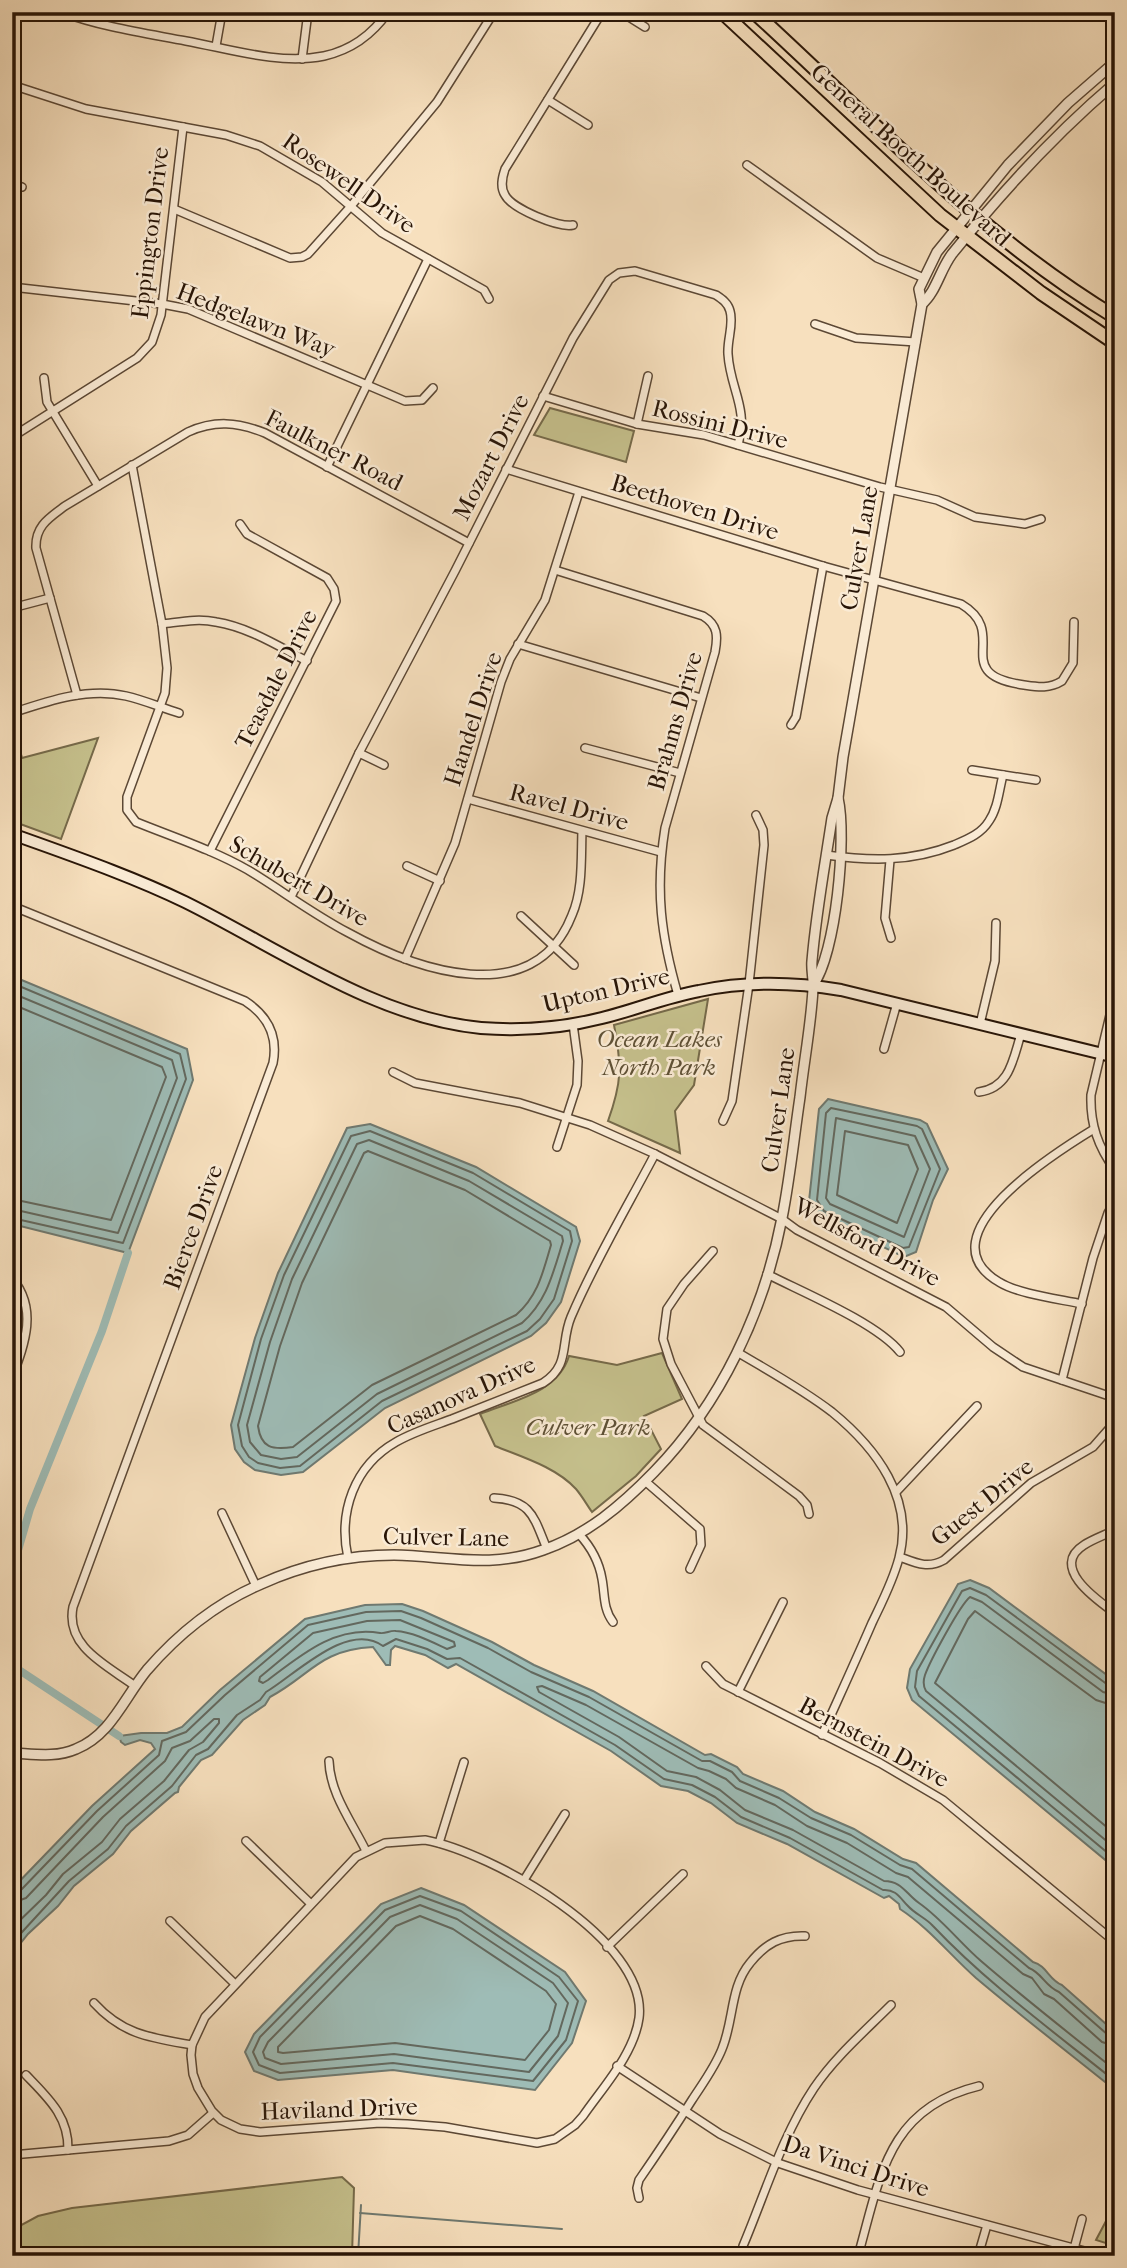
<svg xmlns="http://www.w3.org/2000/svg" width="1127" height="2268" viewBox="0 0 1127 2268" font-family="'IM FELL French Canon',serif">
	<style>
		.green { fill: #c5c08c; stroke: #766a4a; stroke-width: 2 }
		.water { fill: #9ebcb6; stroke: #6f7970; stroke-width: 2 }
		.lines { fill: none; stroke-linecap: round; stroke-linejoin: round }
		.shore { stroke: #63685e; stroke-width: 2 }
		.stream { stroke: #6f7970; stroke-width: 2 }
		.canal { stroke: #9ebcb6; stroke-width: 8 }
		.minor-casing { stroke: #5c4835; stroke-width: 10 }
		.tertiary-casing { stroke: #5c4835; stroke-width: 12 }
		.secondary-casing { stroke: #281507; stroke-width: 14 }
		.trunk-casing { stroke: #281507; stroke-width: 16 }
		.minor { stroke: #faebd5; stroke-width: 7 }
		.tertiary { stroke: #faebd5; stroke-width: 9 }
		.secondary { stroke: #faebd5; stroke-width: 10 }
		.trunk { stroke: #f7e0be; stroke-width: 12 }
		.labels { text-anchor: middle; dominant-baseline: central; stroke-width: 5; stroke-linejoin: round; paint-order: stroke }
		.street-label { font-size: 24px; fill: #281507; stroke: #faebd5 }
		.park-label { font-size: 24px; font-style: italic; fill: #5f5136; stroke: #faebd5 }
	</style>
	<rect width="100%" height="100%" fill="#f7e0be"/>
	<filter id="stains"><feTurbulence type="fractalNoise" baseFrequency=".00286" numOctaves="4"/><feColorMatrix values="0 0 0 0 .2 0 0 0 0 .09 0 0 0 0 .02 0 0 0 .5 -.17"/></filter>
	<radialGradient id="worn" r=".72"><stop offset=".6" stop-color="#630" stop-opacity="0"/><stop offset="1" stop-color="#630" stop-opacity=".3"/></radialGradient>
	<g class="green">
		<path d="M550,408L634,431L626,462L534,435Z"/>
		<path d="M13,724L22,758L98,738L61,839L12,821Z"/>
		<path d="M708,999L694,1085L675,1111L680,1153L608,1121C622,1082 622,1066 614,1025Z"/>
		<path d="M662,1353L682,1399L644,1416L661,1449L636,1476L592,1512C587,1505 582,1496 576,1489C556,1467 522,1457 495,1446L480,1414C512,1401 558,1393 569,1356L617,1365Z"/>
		<path d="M342,2177L354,2188L352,2256H12V2230L38,2216L72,2208Z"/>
		<path d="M1115,2204V2246L1096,2240Z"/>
	</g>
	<g class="water">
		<path d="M12,976L187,1049L193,1080L128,1253L12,1224Z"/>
		<path d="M828,1099L920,1120L927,1124L948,1169L933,1200L916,1252L904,1257L818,1216L809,1201L819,1109Z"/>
		<path d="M370,1124L476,1167L576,1227L580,1241L561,1302L546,1323L531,1336L385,1408L303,1472L281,1475L255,1470L244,1462L235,1449L231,1425L255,1338L278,1273L347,1128Z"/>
		<path d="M970,1580L989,1588L1115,1681V1868L912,1700L907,1688L910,1669L958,1584Z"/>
		<path d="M402,1604L423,1611L492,1642L534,1665L593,1691L705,1755L711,1754L737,1767L743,1774L783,1791L815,1812L854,1829L903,1859L916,1863L1033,1962C1047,1966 1049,1980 1062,1985L1115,2032V2090C1069,2053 1021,2016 976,1978C950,1955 929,1928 900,1909L899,1904L889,1896L884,1898L787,1844L737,1823L711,1803L688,1791L661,1786L611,1751L456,1664L448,1668L425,1655L395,1646L391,1650L390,1665H386L373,1647C319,1650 311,1675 270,1697L265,1705L243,1720L212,1755L201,1760L179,1787L178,1792L175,1793L131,1831L113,1854L74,1886L58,1906L28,1934L12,1954V1889L92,1806L155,1749L151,1743L140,1740L125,1745L121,1742L119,1736L141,1733H167L182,1727L220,1690L305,1619L365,1605Z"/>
		<path d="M421,1888L464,1905L565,1972L586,2001L572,2043L535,2090L393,2070L278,2080L254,2071L245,2052L254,2034L381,1904Z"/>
	</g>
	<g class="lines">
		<g class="shore">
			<path d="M12,983L180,1054L186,1079L123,1243L12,1218"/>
			<path d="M12,993L172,1060L177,1078L118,1233L12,1209"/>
			<path d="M12,1004L162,1067L166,1077L111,1220L12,1199"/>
			<path d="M831,1108L917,1126L922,1129L940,1169L909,1247L903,1248L824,1211L817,1200L826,1113Z"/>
			<path d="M836,1118L915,1136L930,1169L904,1237L830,1204L826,1198Z"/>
			<path d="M370,1131L473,1173L570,1231L572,1241L554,1299L540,1319L527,1331L382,1401L300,1466L280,1468L258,1463L249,1457L242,1446L238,1425L261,1339L284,1275L351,1136Z"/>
			<path d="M845,1131L908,1145L918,1169L897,1223L837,1195Z"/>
			<path d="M369,1140L469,1181L562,1236L563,1241C553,1273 547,1301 522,1323L377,1394L297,1457L281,1459L261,1455L250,1442L247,1425L270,1342L292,1279L357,1144Z"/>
			<path d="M368,1151L465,1190L550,1241L551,1245C543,1272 538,1296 516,1315L372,1385L293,1447C272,1450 261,1448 258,1426L280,1346L302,1283L364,1153Z"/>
			<path d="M400,1620L454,1642L455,1646L447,1649C432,1642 413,1632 396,1631C390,1630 386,1634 380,1633C336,1625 301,1655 268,1680L263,1683L259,1681L260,1677L313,1633L367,1621Z"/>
			<path d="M1115,1686L1108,1685L986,1595L970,1588L962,1591L917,1671L915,1687L919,1696L1115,1859"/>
			<path d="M1115,1695L1103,1692L982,1602L970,1597C960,1605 930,1661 925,1675C923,1681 923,1686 926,1691L1115,1848"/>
			<path d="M1115,1706L1096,1700L975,1611L968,1619L935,1683L1115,1834"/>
			<path d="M12,1894L20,1891L97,1811L159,1755L162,1741L186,1732L225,1695L308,1625L366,1612L401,1611L421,1618L488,1648L531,1672L589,1697L702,1761H710L732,1772L740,1781L779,1798L811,1818L851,1835L900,1865L912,1869L1029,1968C1042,1973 1045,1986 1059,1992L1108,2035L1115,2037"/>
			<path d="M420,1896L461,1911L559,1977L578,2001L566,2040L533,2081L393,2063L280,2073L259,2065L253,2052L260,2037L385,1910Z"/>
			<path d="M12,1903L26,1898L103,1817L165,1761L172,1748L190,1741L214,1719H219V1723L203,1742L189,1750L164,1781L120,1819L102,1842L63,1874L46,1895L12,1928"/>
			<path d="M420,1905L457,1919L553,1983L568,2003L558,2036L529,2072L394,2054L281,2064L265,2058L263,2052L268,2042L390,1917Z"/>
			<path d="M420,1916L453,1929L546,1991L556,2004L549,2030L525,2060L395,2043L283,2053L278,2052V2047L396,1926Z"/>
			<path d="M12,1943L69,1881L108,1849L126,1826L172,1786L196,1755L208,1749L237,1715L260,1700L266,1692C295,1675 348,1620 383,1646L396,1639L427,1649L447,1659L460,1658L615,1745L664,1779L692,1785L715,1797L741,1817L790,1838L883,1890C896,1889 900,1898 908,1906C915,1914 926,1918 933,1926C988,1984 1053,2031 1115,2081"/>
			<path d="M1115,2046L1102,2042L1054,1999L1044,1994L1032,1978L1023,1974L908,1877L896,1873L847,1843L807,1826L775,1805L736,1788L726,1779L709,1771L698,1768L586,1705L542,1686L537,1687L539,1692L619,1737L667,1771L696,1777L720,1790L745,1810L793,1830L884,1881C902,1881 906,1894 919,1903C942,1919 960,1943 981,1961C1025,1999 1070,2034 1115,2070"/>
		</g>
		<g class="stream">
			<path d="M360,2213L562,2229"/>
			<path d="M358,2256L361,2205"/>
		</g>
		<g class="canal">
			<path d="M12,1571L30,1509L102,1331L128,1253"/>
			<path d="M12,1657L16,1668L119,1736"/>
		</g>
		<g class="minor-casing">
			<g id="minor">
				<path d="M61,12C102,27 144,33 186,41C230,49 279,65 324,56C351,50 372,35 388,12"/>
				<path d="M621,12L645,27"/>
				<path d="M216,46L222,12"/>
				<path d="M302,59L308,12"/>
				<path d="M12,85L86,109L226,135L260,146L322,182L382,233L484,290L489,299"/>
				<path d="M548,100L588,125"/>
				<path d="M747,165L877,258L924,278"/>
				<path d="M12,184L22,187"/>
				<path d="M174,209L290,258L302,257L308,254L351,206L437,102L494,12"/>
				<path d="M573,225C559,228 512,209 505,195C500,187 502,178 505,169L602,12"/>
				<path d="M12,287L162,304L188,309L405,401L422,400L433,388"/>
				<path d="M815,324L856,338L916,342"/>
				<path d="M44,378L47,402L98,486"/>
				<path d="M543,396L637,424L704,435L880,487L937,500L975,517L1025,524L1041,519"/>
				<path d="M637,424L648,376"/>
				<path d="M12,437L137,358L152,342L161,315L183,127"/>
				<path d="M132,465L162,624L167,668L165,693L127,797V810L136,822C173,837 213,850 248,870C281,890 313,914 347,932C414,969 534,1013 572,915C583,890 581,859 582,831"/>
				<path d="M327,467L428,259"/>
				<path d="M506,469L823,566L961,604C1012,634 947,674 1024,685C1038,687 1049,689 1062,681L1073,663L1074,622"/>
				<path d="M555,570L703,616C718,625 718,636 715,652L665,828C655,890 661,936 678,995"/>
				<path d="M12,608L50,598"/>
				<path d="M162,624C180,622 198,618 216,622C248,627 278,646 307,661"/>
				<path d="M518,644L701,698"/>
				<path d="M77,695L36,548C35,526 49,518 65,506L188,432C215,420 237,422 265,433L469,543"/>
				<path d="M12,713C48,701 88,687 126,696C144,700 162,708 179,713"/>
				<path d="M791,725L796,717L823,566"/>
				<path d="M585,748L680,773"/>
				<path d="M359,753L384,765"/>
				<path d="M972,770L1036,780"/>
				<path d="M468,799L661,852"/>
				<path d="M210,851L336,601L334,589L327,578L247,534L240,524"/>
				<path d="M826,855C871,861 911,862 954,845C968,839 981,834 989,821C998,808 999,790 1003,775"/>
				<path d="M890,860L885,918L891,938"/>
				<path d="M407,866L440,881"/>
				<path d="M291,897L359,753L455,571L573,338L609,280L619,273L635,271L716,295C722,299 728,303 730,311C734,324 727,340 728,354C730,389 749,408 738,445"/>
				<path d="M12,906L245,1001C268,1016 278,1037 273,1063L73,1607C65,1647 108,1666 135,1686"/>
				<path d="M521,916L574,965"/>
				<path d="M405,959L455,843L501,682L510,659L545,600L579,492"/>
				<path d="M1115,994L1091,1095C1090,1124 1098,1147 1115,1170"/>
				<path d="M980,1024L995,961L996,923"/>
				<path d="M884,1049L897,1003"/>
				<path d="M393,1072L415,1083L520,1103L590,1125L655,1154L782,1219L797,1230L946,1307L993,1347L1023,1367L1115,1398"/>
				<path d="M979,1092C1010,1088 1013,1059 1021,1034"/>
				<path d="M723,1121L732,1101L749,984L764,845L763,830L756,815"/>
				<path d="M557,1147L577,1085L578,1061L573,1024"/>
				<path d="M713,1251L684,1284L667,1309L663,1339L671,1364L703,1425L799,1496L807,1505L809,1514"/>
				<path d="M767,1274C802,1292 877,1323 900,1352"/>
				<path d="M12,1278C38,1309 25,1343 12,1378"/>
				<path d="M1082,1304C1059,1299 1018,1294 999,1282C920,1236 1058,1151 1094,1129"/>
				<path d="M737,1352C769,1371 802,1389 832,1412C876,1448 915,1499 899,1558C893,1581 882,1602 872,1623C856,1660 839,1697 822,1735"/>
				<path d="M1062,1380L1093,1258L1108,1213L1115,1201"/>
				<path d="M645,1481L700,1529L701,1545L690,1569"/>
				<path d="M896,1492L977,1406"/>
				<path d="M494,1498C532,1500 534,1518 547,1549"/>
				<path d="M222,1513L256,1586"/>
				<path d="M1115,1530C1105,1535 1093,1539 1084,1545C1049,1567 1097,1600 1115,1613"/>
				<path d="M579,1534C591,1547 599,1561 602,1579C605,1595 603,1609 613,1622"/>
				<path d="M900,1557C916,1563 928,1569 944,1560L1031,1483L1093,1447L1115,1422"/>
				<path d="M348,1558C338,1512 354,1466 396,1442C413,1432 433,1426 452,1419C482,1407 512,1395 543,1383C571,1365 560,1343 571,1317C595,1261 627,1207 655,1154"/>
				<path d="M706,1666L723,1684L880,1763L943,1800L1115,1942"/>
				<path d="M738,1692L783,1602"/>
				<path d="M329,1761C330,1794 352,1822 366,1851"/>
				<path d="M425,1840C491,1852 649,1940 639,2018C634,2054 603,2087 583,2116L575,2125L555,2139L537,2143L445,2127L407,2124L380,2123L260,2132L240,2129L221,2120L212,2111L198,2088L193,2074L191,2055L192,2045L205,2017L356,1857L385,1843Z"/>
				<path d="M246,1841L310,1903"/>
				<path d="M439,1843L464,1762"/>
				<path d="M524,1880L565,1814"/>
				<path d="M170,1921L234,1983"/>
				<path d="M607,1947L683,1874"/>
				<path d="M94,2003C123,2035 152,2038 192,2045"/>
				<path d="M617,2066L720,2134L778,2163L858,2190L1103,2256"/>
				<path d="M26,2075C47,2097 69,2116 68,2150"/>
				<path d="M12,2155L169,2141L188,2135L213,2113"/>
				<path d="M639,2198L637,2188L639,2180C657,2154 675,2127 692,2100C703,2083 715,2067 722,2049C734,2020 730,1987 750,1963C765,1944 781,1935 805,1936"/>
				<path d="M743,2246C765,2194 782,2136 814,2088C835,2057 864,2032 891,2005"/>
				<path d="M858,2256C880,2178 887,2108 979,2086"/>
				<path d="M978,2256L987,2225"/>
				<path d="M1072,2256L1082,2219"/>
			</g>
		</g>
		<g class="tertiary-casing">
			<g id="tertiary">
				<path d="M12,13V12"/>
				<path d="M922,304C936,292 940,270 952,254C1001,193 1055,134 1115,83"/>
				<path d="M813,985C836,954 847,837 838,798"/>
				<path d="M12,1753C34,1754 56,1758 76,1749C111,1735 124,1698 147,1670C178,1634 217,1603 261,1584C303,1565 348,1555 394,1555C447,1556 491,1569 543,1550C587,1535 622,1505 654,1472C721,1403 764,1311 782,1218C790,1178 794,1137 800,1097C804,1061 811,1025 813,989C814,980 811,970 812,961C816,913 825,865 832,818L838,798L843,757L922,304L919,289L937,252L1008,165L1068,103L1115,62"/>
			</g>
		</g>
		<g class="secondary-casing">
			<path id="secondary" d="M12,834C70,855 129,875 185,902C278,948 376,1018 481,1028C521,1031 563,1028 602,1018C635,1010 666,997 699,991C746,981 794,982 841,990L1115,1057"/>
		</g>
		<g class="trunk-casing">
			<g id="trunk">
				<path d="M722,12L940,215L1041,293L1115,343"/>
				<path d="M754,12C871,119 978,234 1115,317"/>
			</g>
		</g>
		<use href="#minor" class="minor"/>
		<use href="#tertiary" class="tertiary"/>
		<use href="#secondary" class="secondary"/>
		<use href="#trunk" class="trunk"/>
	</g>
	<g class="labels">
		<g class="street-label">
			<text transform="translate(911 155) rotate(42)">General Booth Boulevard</text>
			<text transform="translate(349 183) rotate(35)">Rosewell Drive</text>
			<text transform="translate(150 233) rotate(-83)">Eppington Drive</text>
			<text transform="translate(256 320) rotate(21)">Hedgelawn Way</text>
			<text transform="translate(720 424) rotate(14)">Rossini Drive</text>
			<text transform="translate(334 450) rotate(27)">Faulkner Road</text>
			<text transform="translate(491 457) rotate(-63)">Mozart Drive</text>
			<text transform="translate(695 507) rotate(17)">Beethoven Drive</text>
			<text transform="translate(859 548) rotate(-80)">Culver Lane</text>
			<text transform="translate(276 679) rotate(-63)">Teasdale Drive</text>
			<text transform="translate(473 719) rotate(-72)">Handel Drive</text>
			<text transform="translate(675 721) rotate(-74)">Brahms Drive</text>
			<text transform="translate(569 807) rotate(15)">Ravel Drive</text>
			<text transform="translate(299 881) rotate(30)">Schubert Drive</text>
			<text transform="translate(606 990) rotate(-13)">Upton Drive</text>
			<text transform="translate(778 1110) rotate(-82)">Culver Lane</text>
			<text transform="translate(193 1227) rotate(-70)">Bierce Drive</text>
			<text transform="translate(867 1242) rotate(28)">Wellsford Drive</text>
			<text transform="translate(461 1395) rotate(-24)">Casanova Drive</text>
			<text transform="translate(982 1502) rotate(-39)">Guest Drive</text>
			<text transform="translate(446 1537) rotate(1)">Culver Lane</text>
			<text transform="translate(874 1742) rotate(28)">Bernstein Drive</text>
			<text transform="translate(339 2109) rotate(-2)">Haviland Drive</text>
			<text transform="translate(856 2166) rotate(18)">Da Vinci Drive</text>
		</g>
		<g class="park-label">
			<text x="659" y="1039">Ocean Lakes<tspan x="659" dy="28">North Park</tspan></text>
			<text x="588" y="1427">Culver Park</text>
		</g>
	</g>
	<rect width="1127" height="2268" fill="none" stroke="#f7e0be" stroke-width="42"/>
	<rect x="14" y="14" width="1099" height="2240" fill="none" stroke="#281507" stroke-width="3.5"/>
	<rect x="21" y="21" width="1085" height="2226" fill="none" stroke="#281507" stroke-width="2"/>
	<rect width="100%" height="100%" filter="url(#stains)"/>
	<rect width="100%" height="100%" fill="url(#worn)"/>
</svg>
